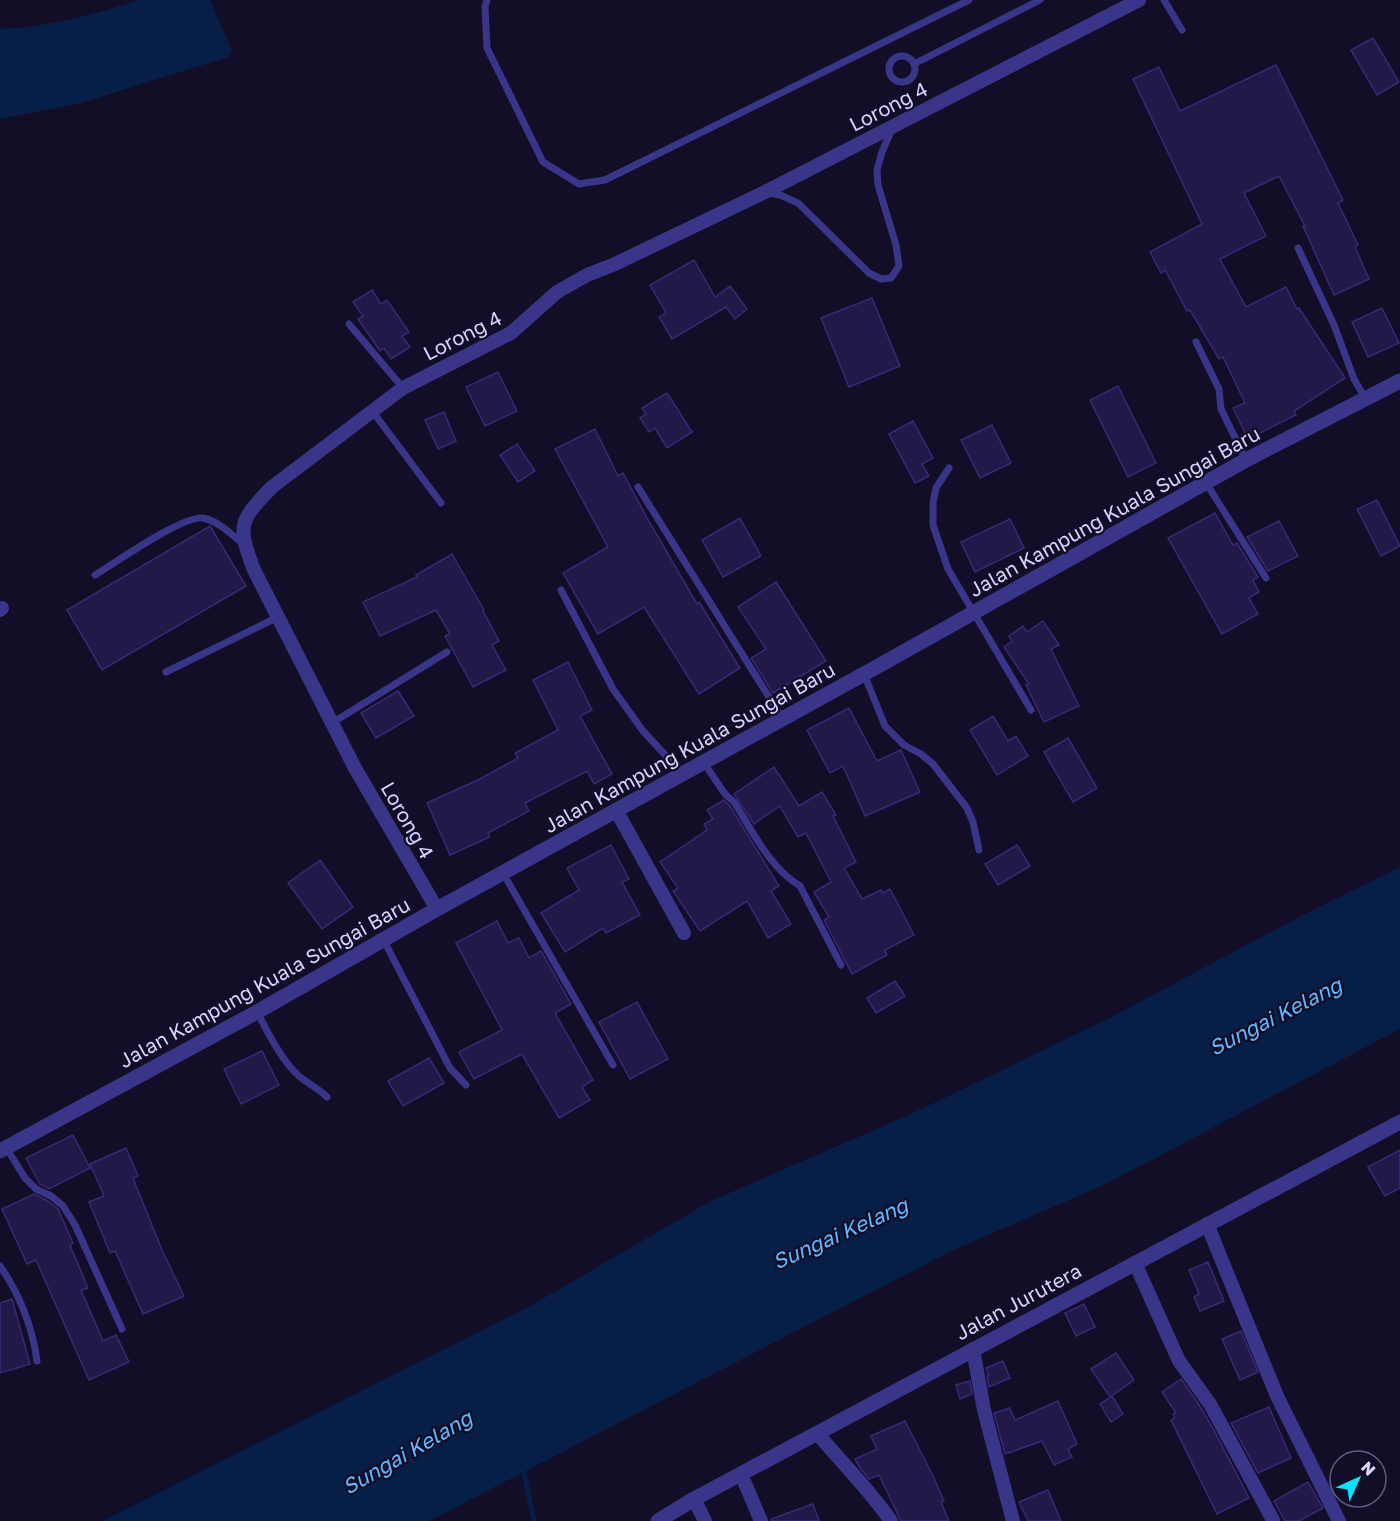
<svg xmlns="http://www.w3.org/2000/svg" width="1400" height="1521" viewBox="0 0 1400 1521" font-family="'Golos Text',sans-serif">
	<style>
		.water { fill: #071e47 }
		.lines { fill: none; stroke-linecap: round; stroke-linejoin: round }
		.stream { stroke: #071e47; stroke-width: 5 }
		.building { fill: #221949; stroke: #382977; stroke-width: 1.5 }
		.service { stroke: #393689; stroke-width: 7 }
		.minor { stroke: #393689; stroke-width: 14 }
		.tertiary { stroke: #393689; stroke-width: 15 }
		.labels { text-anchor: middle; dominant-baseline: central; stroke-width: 4.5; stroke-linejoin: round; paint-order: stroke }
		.street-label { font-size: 20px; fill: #d9d4ff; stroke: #120e27 }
		.water-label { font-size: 21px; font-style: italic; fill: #62b7ff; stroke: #120e27 }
	</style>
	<rect width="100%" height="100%" fill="#120e27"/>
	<g class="water">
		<path d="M139,0H210L232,50L228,57L78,104L0,119V29C47,27 94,15 139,0Z"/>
		<path d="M1400,867V1029L1104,1185L951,1251L429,1521H103L530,1306L711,1201L911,1114L1110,1018L1295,919Z"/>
	</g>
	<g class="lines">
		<path class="stream" d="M519,1469L524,1472L534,1521"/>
	</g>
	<g class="building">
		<path d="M1373,38L1399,82L1377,95L1351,50Z"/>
		<path d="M1276,65L1343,200L1338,203L1358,245L1355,247L1369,279L1334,295L1303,226H1305L1279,176L1244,193L1266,236L1220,259L1246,307L1286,287L1297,309L1299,308L1345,378L1294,411L1296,415L1248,439L1233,408L1245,403L1223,357L1219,359L1190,310L1187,311L1165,270L1161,273L1150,252L1202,224L1133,79L1159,67L1180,111Z"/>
		<path d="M694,260L715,297L730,286L747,309L735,319L726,307L672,339L659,317L666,313L650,285Z"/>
		<path d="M372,290L381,304L387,300L409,332L402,336L410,347L391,359L384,348L380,351L358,319L363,316L353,302Z"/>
		<path d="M872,298L900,366L849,387L821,318Z"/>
		<path d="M1382,308L1399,343L1368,357L1352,322Z"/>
		<path d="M498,372L517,411L485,426L466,387Z"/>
		<path d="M1118,386L1156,463L1128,477L1090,400Z"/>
		<path d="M667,393L692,432L667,448L655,428L649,432L640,418L646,414L642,408Z"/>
		<path d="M444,412L456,441L438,449L425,420Z"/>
		<path d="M913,421L933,458L922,464L929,476L915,483L889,434Z"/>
		<path d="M992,425L1011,463L980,478L961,440Z"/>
		<path d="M595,429L618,476L623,473L647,518L697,604L699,602L740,668L699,694L644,607L598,634L563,573L608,547L555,449Z"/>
		<path d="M517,444L535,471L518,482L500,455Z"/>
		<path d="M1377,500L1400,546L1381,556L1357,509Z"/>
		<path d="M1215,513L1233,545L1237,543L1258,577L1253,580L1259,592L1249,598L1258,614L1222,634L1168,538Z"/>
		<path d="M740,518L761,556L723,577L702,540Z"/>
		<path d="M1010,519L1024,548L975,572L961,542Z"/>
		<path d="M1279,521L1298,556L1268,571L1247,537Z"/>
		<path d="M210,526L246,586L102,670L67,610Z"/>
		<path d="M452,554L484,610L483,611L499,641L492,645L506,670L473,687L445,636L450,634L436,610L380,636L363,602L417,577L416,575Z"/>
		<path d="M776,582L826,661L773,693L751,658L766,649L738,607Z"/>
		<path d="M1043,621L1059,645L1051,649L1079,706L1044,722L1026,685L1029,684L1004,647L1012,641L1009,636L1023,626L1027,632Z"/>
		<path d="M568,662L592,710L580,716L612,774L594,784L587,771L525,803L529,811L488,833L490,837L450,855L427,803L478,780L518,758L515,753L558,730L533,680Z"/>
		<path d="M398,691L414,716L376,738L361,713Z"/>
		<path d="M849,708L877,761L901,750L920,792L865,816L843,766L830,773L807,730Z"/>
		<path d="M993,716L1008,741L1016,736L1028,756L997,775L970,730Z"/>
		<path d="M1068,738L1097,788L1073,802L1044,752Z"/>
		<path d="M774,767L799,806L822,792L836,815L833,816L856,862L844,868L862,899L881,890L883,893L890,889L914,935L885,950L887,955L852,974L824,920L829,917L814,892L831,882L806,833L798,837L780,806L754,824L734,794Z"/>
		<path d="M724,800L730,806L779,886L771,891L791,924L768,938L747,901L700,931L673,891L678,888L660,862L707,830L704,824L713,819L707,810Z"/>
		<path d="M611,845L629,879L622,882L640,915L606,933L603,928L565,952L541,913L579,890L567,868Z"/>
		<path d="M1017,845L1030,866L998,885L985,864Z"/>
		<path d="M320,860L353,907L322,929L288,883Z"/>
		<path d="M497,921L508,943L519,938L529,958L541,951L571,1004L555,1013L593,1080L582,1087L590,1100L559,1118L522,1054L474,1079L459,1052L502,1030L456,943Z"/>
		<path d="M895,981L905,996L876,1013L867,998Z"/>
		<path d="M637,1002L668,1059L630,1079L599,1022Z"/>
		<path d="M262,1051L279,1085L241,1104L224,1069Z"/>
		<path d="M429,1058L444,1083L403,1106L388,1081Z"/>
		<path d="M73,1135L90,1168L49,1189L40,1184L26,1158Z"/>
		<path d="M126,1148L138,1176L133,1178L162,1250L184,1296L143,1314L115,1251L110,1253L89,1202L104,1196L90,1164Z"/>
		<path d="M1400,1150V1188L1385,1196L1368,1167Z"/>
		<path d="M34,1194L48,1201L58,1209L73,1243L70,1245L88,1288L81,1290L103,1341L116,1335L129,1362L89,1380L36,1260L27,1264L2,1209Z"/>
		<path d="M1208,1262L1224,1301L1200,1311L1194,1297L1199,1294L1189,1270Z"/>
		<path d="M12,1299L30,1364L0,1373V1303Z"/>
		<path d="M1084,1304L1095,1327L1076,1336L1065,1313Z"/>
		<path d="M1241,1331L1258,1372L1240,1380L1222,1339Z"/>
		<path d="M1116,1353L1134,1380L1110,1397L1091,1369Z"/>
		<path d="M1003,1361L1010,1378L989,1387L987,1376H989L986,1368Z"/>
		<path d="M1181,1379L1198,1403L1214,1430L1249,1498L1217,1514L1171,1420L1175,1418L1173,1414L1176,1413L1162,1392Z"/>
		<path d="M970,1381L972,1394L960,1399L956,1385Z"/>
		<path d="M1112,1396L1123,1414L1111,1422L1100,1404Z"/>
		<path d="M1058,1401L1077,1444L1068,1449L1072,1457L1054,1465L1042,1441L1005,1454L994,1413L1010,1408L1015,1420Z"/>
		<path d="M1269,1407L1291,1458L1258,1473L1231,1423Z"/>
		<path d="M905,1421L933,1476L944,1501L941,1502L949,1521H901L879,1475L869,1479L860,1468L855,1459L877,1449L871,1436Z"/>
		<path d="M1308,1482L1323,1508L1299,1521H1285L1274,1501Z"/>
		<path d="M1048,1490L1061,1521H1028L1019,1502Z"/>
		<path d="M813,1504L819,1521H771V1519Z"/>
	</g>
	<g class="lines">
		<g class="service">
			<path d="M487,0L485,7L487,48L543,162L579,184L605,180L969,0"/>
			<path d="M1164,0L1182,30"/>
			<circle cx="902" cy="69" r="13"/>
			<path d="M914,64L1040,0"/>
			<path d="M767,193L780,195L798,203L869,273L881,279L891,278L899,266L896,245L878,185L877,170L882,152L892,129"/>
			<path d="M1298,248L1334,325L1354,379L1365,398"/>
			<path d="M349,324L403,388"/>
			<path d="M1196,342L1219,389L1221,409L1246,460"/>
			<path d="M373,412L441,503"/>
			<path d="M949,468L936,488L933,503V525L948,569L1031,710"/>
			<path d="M1206,483L1266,578"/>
			<path d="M638,487L782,718"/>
			<path d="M95,575C115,563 183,515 203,518C218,521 231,534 243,544"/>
			<path d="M561,590L613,689L643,731L683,774"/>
			<path d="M166,672L278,617"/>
			<path d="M864,674L885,726L904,745L921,754L933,764L967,808L973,822L979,850"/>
			<path d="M332,723L447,652"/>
			<path d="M704,763L725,794L734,802C753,832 770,868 800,886L841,965"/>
			<path d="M503,873L613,1065"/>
			<path d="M383,939L450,1068L466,1085"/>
			<path d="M257,1012C269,1034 281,1060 300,1077C309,1084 319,1089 327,1097"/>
			<path d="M7,1149L25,1178L36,1189L51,1196L63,1206L75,1225L122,1329"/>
			<path d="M0,1266C19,1293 33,1328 37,1361"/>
		</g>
		<g class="minor">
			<path d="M0,610L2,608"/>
			<path d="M616,810L684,933"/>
			<path d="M437,909L355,768L254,570C237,525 239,521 272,487L403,388L511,333L557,292L587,275L615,264L765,192L1139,0"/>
			<path d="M1207,1224L1277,1396L1339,1521"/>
			<path d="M1135,1263L1179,1361L1210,1404L1273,1520"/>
			<path d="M973,1349L984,1410L1013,1521"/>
			<path d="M817,1433C842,1463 869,1489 891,1521"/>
			<path d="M741,1474L761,1521"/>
			<path d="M694,1499L705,1521"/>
		</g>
		<g class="tertiary">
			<path d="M0,1151L257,1012L437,909L864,674L1246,460L1400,381"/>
			<path d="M658,1521L694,1499L1400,1122"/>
		</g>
	</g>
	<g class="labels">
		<g class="street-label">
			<text transform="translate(888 106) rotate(-27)">Lorong 4</text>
			<text transform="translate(462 335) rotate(-27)">Lorong 4</text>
			<text transform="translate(1114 511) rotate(-29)">Jalan Kampung Kuala Sungai Baru</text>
			<text transform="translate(689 747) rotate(-29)">Jalan Kampung Kuala Sungai Baru</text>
			<text transform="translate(408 820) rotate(60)">Lorong 4</text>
			<text transform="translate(264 982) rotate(-29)">Jalan Kampung Kuala Sungai Baru</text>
			<text transform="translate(1018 1301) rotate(-28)">Jalan Jurutera</text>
		</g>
		<g class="water-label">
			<text transform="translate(1275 1016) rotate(-27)">Sungai Kelang</text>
			<text transform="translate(840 1233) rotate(-24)">Sungai Kelang</text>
			<text transform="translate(407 1452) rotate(-30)">Sungai Kelang</text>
		</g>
	</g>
	<g transform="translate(1358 1479) rotate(45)"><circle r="28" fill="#120e27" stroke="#625d7d" stroke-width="1.5"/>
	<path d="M0-4.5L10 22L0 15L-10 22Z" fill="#00e6ff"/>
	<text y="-9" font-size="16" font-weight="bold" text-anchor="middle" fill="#d9d4ff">N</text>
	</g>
</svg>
